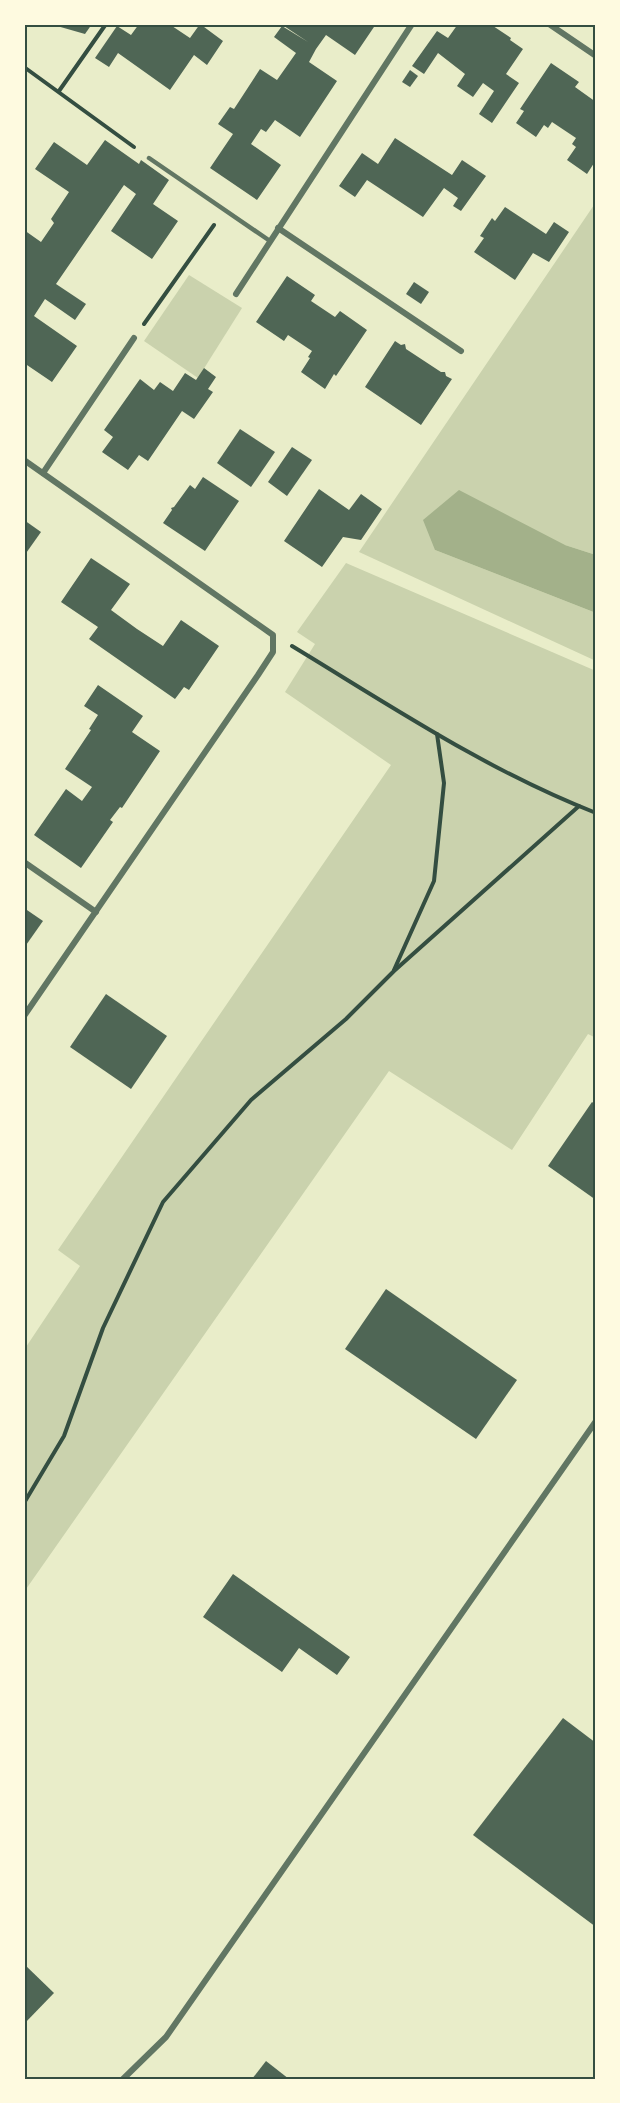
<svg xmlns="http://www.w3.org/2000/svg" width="620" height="2103" viewBox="0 0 620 2103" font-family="Mulish,sans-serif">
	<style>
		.green { fill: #cad2ad }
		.water { fill: #a3b18a }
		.building { fill: #4f6655 }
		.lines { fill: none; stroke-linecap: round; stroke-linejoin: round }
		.path { stroke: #344e41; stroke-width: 4 }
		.service { stroke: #617663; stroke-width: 4.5 }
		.minor { stroke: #617663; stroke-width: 6 }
		.neatline { fill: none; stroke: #344e41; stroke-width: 2 }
	</style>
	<rect width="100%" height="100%" fill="#e9edc9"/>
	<g class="green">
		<path d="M596,202V555L565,545L435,550L596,613V661L359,552Z"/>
		<path d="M189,275L242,308L198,378L144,341Z"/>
		<path d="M346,563L596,671V1038L588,1034L512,1150L389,1071L24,1592V1350L80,1266L58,1250L391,765L285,692L315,644L297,632Z"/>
	</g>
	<path class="water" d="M459,490L565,545L596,555V613L435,550L423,520Z"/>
	<g class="building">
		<path d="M50,24H92L85,34Z"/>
		<path d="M139,24H169L190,38L200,24L223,41L207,65L194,55L170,90L118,53L109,67L95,58L117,26L131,35Z"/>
		<path d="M281,24H376L355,55L326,35L316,49L309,62L337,81L300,137L275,120L266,132L261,129L251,144L281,165L257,200L210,168L233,134L218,124L230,107L234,109L260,69L277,80L296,53L274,37L282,26L308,42Z"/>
		<path d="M458,24H490L511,38L510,40L523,49L506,74L519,83L492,123L479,114L494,91L483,83L473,97L457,86L465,74L438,53L424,74L412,66L437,31L448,38Z"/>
		<path d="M551,63L579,82L575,87L596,102V160L587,174L567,160L576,147L572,144L576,138L552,122L548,128L544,125L536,137L516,123L524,111L520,109Z"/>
		<path d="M410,70L418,76L410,87L402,82Z"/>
		<path d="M395,138L452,175L462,160L486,176L461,211L453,206L458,198L444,188L423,217L367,180L355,197L339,186L362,153L378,164Z"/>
		<path d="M105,140L139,164L141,160L169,180L153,204L178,221L152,259L111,231L136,194L124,185L56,284L86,304L75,320L45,299L34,316L77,346L52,382L24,363V230L41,242L54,223L51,219L69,192L35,169L54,142L87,165Z"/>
		<path d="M505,207L546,234L554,222L569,232L549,262L533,253L515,280L474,252L484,238L480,236L492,218L495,221Z"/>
		<path d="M287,276L315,295L311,301L335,317L340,311L367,330L336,376L334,374L325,389L301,372L310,358L308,357L312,351L288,335L284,341L256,322Z"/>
		<path d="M414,282L429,292L421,304L406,294Z"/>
		<path d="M395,341L401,345L405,344L406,349L441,372H445L446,376L452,379L421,425L365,387Z"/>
		<path d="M204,368L216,377L208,389L213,392L194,419L182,411L148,461L139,455L128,470L102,452L113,437L104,430L140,379L154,390L160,382L173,391L185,373L196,380Z"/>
		<path d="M240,429L275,452L251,487L217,463Z"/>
		<path d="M292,447L312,460L287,496L268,482Z"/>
		<path d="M203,477L239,501L205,551L163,523L172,510L171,508L174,507L190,485L195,489Z"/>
		<path d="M319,489L349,510L361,494L382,509L361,540L343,537L322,567L284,541Z"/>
		<path d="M24,520L41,532L24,556Z"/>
		<path d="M91,558L130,584L111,610L137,629L163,646L181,620L219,646L189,690L184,687L175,699L89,639L98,627L61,602Z"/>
		<path d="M98,685L143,716L132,732L160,751L122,808L120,807L110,820L113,822L81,868L34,835L66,789L82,801L92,787L65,769L91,730L89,729L98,715L84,706Z"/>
		<path d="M24,908L43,921L24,948Z"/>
		<path d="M106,994L167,1036L131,1089L70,1047Z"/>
		<path d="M592,1102L596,1105V1200L548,1166Z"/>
		<path d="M386,1289L517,1380L476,1439L345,1349Z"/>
		<path d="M233,1574L350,1657L337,1675L299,1648L282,1672L203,1617Z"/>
		<path d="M563,1718L596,1743V1927L473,1835Z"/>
		<path d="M24,1964L54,1993L24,2024Z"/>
		<path d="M266,2061L289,2079H252Z"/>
	</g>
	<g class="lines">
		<g class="path">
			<path d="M24,67L134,147"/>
			<path d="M59,91L106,24"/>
			<path d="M144,324L214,225"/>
			<path d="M292,646C391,706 488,771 596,813"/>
			<path d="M394,970L434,881L444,783L437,734"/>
			<path d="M24,1503L64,1436L103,1328L163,1202L251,1100L346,1019L394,971L579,806"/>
		</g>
		<path class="service" d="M149,158L270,241"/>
		<g class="minor">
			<path d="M549,24L596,56"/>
			<path d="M278,228L461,351"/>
			<path d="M236,294L412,24"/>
			<path d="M24,460L273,635V652L258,675L24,1016"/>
			<path d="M43,473L134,338"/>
			<path d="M24,862L96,912"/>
			<path d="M123,2079L166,2037L596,1421"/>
		</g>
	</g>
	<rect width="620" height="2103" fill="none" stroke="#fefae0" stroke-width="51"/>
	<rect x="26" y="26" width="568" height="2052" class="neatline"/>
</svg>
